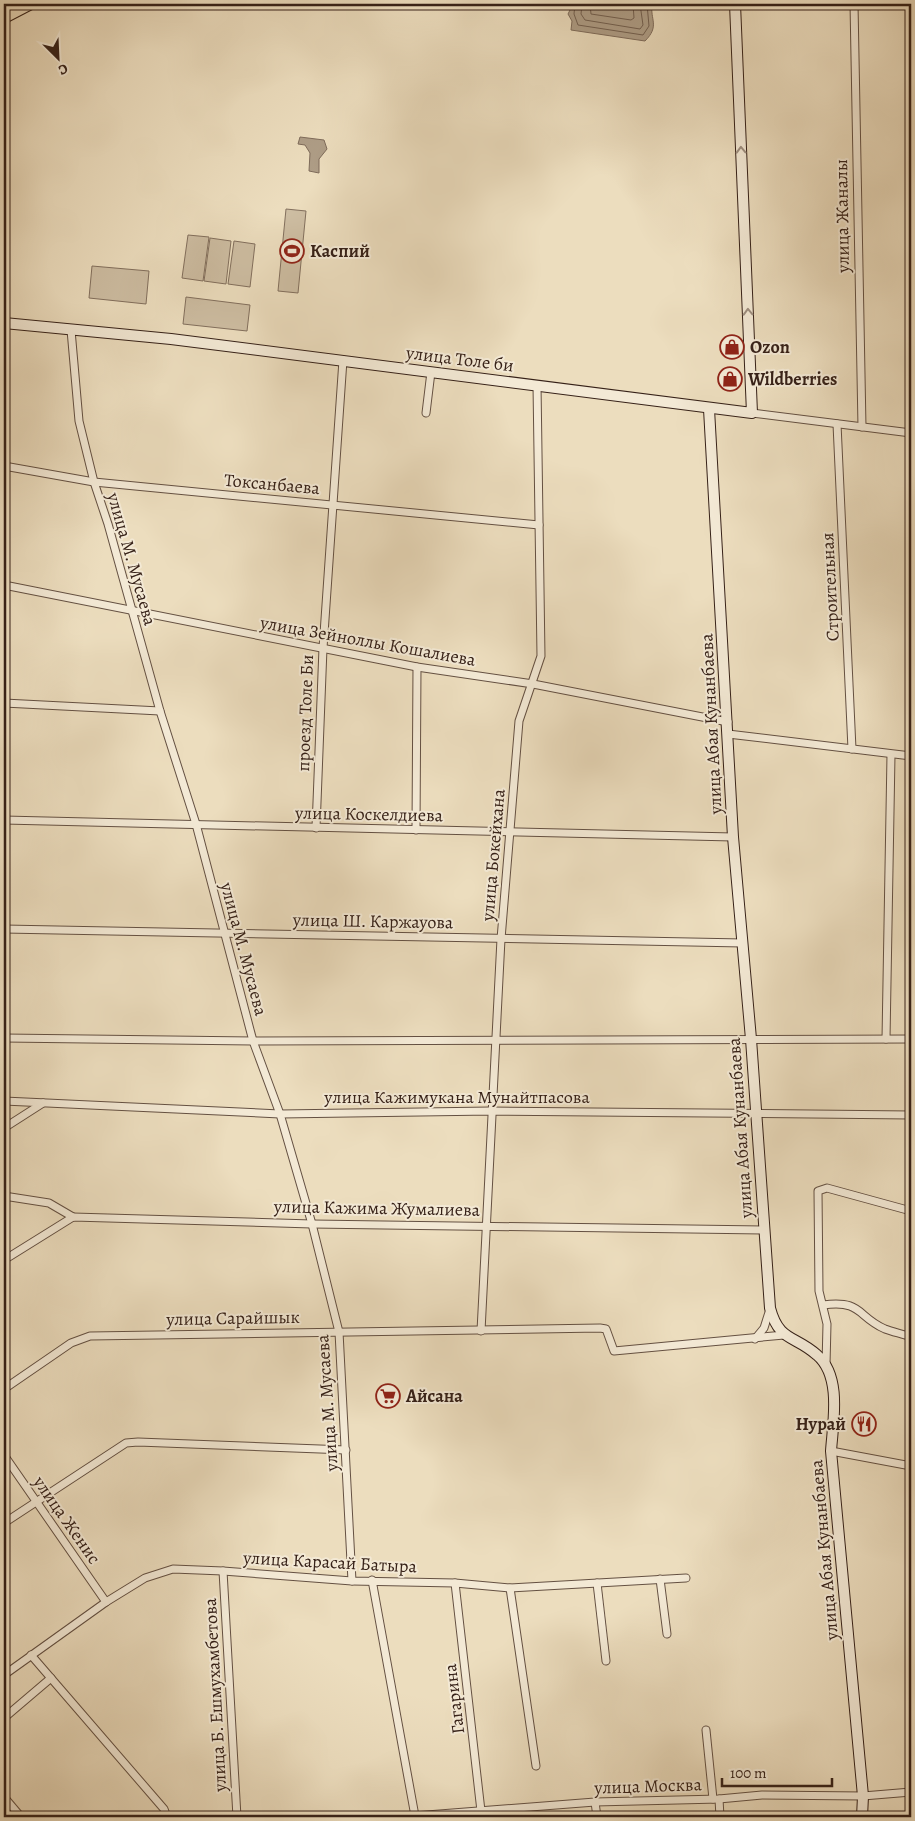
<svg xmlns="http://www.w3.org/2000/svg" width="915" height="1821" viewBox="0 0 915 1821" font-family="Alegreya,serif">
	<style>
		.green { fill: #cdbda2; stroke: #826f5d }
		.water { fill: #ae9d86; stroke: #7e6b5a }
		.lines { fill: none; stroke-linecap: round; stroke-linejoin: round }
		.shore { stroke: #725f4f; stroke-width: 1 }
		.street-casing { stroke: #645042; stroke-width: 9 }
		.secondary-casing { stroke: #362118; stroke-width: 12 }
		.highway-casing { stroke: #362118; stroke-width: 14 }
		.street { stroke: #f3e9d5; stroke-width: 7 }
		.secondary { stroke: #f3e9d5; stroke-width: 10 }
		.highway { stroke: #ecddbe; stroke-width: 12 }
		.oneway { stroke: #9e8f80 }
		.labels { text-anchor: middle; dominant-baseline: central; stroke-width: 4; stroke-linejoin: round; paint-order: stroke }
		.street-label { font-size: 18px; fill: #362118; stroke: #f3e9d5 }
		.poi-label { font-size: 18px; font-weight: bold; fill: #362118; stroke: #f3e9d5; text-anchor: start }
	</style>
	<rect width="100%" height="100%" fill="#ecddbe"/>
	<filter id="stains"><feTurbulence type="fractalNoise" baseFrequency=".004" numOctaves="4"/><feColorMatrix values="0 0 0 0 .2 0 0 0 0 .09 0 0 0 0 .02 0 0 0 .5 -.17"/></filter>
	<radialGradient id="worn" r=".72"><stop offset=".6" stop-color="#630" stop-opacity="0"/><stop offset="1" stop-color="#630" stop-opacity=".3"/></radialGradient>
	<g class="green">
		<path d="M286,209L306,211L298,293L278,291Z"/>
		<path d="M188,235L209,237L203,281L182,278Z"/>
		<path d="M210,238L231,241L226,284L204,281Z"/>
		<path d="M234,241L255,244L250,287L228,284Z"/>
		<path d="M92,266L149,271L146,304L89,298Z"/>
		<path d="M186,297L250,305L247,331L183,324Z"/>
	</g>
	<g class="water">
		<path d="M570,4H652C650,20 660,26 645,41L571,30L572,21L568,14L571,8Z"/>
		<path d="M300,137L324,140L327,149L319,159V173L309,171L310,153L305,145L298,144Z"/>
	</g>
	<g class="lines">
		<g class="shore">
			<path d="M575,4L574,14L578,25L643,35L649,26L647,4"/>
			<path d="M582,4L581,14L585,20L640,29L643,25L640,4"/>
			<path d="M590,4L591,14L631,20L634,18L633,4"/>
		</g>
		<g class="street-casing">
			<g id="street">
				<path d="M854,4L862,427"/>
				<path d="M71,330L79,421L94,482L108,524L160,711L196,824L253,1041L280,1114L312,1224L339,1332L352,1581"/>
				<path d="M426,413L431,372"/>
				<path d="M752,413L911,433"/>
				<path d="M837,424L852,749"/>
				<path d="M4,466L94,482L539,525"/>
				<path d="M4,585L417,667L533,684L728,722"/>
				<path d="M4,703L160,711"/>
				<path d="M728,734L911,756"/>
				<path d="M4,820L733,837"/>
				<path d="M316,828L323,648L343,360"/>
				<path d="M416,830L417,667"/>
				<path d="M4,929L743,943"/>
				<path d="M4,1038L253,1041L911,1039"/>
				<path d="M886,1039L891,755"/>
				<path d="M4,1101L280,1114L491,1111L911,1115"/>
				<path d="M4,1128L43,1103"/>
				<path d="M4,1196L49,1203L73,1217"/>
				<path d="M4,1260L73,1217L312,1224L763,1230"/>
				<path d="M823,1305C863,1300 856,1316 885,1329C893,1332 903,1334 911,1337"/>
				<path d="M481,1331L501,939L519,721L541,656L537,385"/>
				<path d="M755,1339L764,1328L770,1309"/>
				<path d="M826,1365L827,1324L819,1291L818,1191L827,1188L911,1211"/>
				<path d="M4,1389L71,1343L90,1336L600,1328L606,1329L614,1351L784,1335"/>
				<path d="M831,1451L911,1466"/>
				<path d="M4,1455L106,1602"/>
				<path d="M4,1523L126,1443L138,1442L346,1450"/>
				<path d="M223,1571L237,1817"/>
				<path d="M660,1579L667,1634"/>
				<path d="M372,1580L415,1816"/>
				<path d="M455,1583L481,1811"/>
				<path d="M597,1583L606,1661"/>
				<path d="M510,1588L536,1766"/>
				<path d="M31,1655L164,1809L167,1817"/>
				<path d="M4,1675L106,1602L145,1578L173,1569L223,1571L352,1581L455,1583L510,1588L686,1578"/>
				<path d="M4,1718L51,1678"/>
				<path d="M706,1730L713,1799"/>
				<path d="M4,1797L21,1817"/>
				<path d="M719,1799L720,1817"/>
				<path d="M595,1802L597,1817"/>
				<path d="M401,1817L595,1802L719,1799L762,1795L863,1796L911,1792"/>
			</g>
		</g>
		<g class="secondary-casing">
			<g id="secondary">
				<path d="M4,323L171,339L752,413L735,4"/>
				<path d="M709,409L733,837L751,1039L770,1308C779,1342 795,1335 817,1355C842,1376 833,1422 831,1451L863,1796L862,1817"/>
			</g>
		</g>
		<g class="highway-casing">
			<path id="highway" d="M4,17L29,4"/>
		</g>
		<use href="#street" class="street"/>
		<use href="#secondary" class="secondary"/>
		<use href="#highway" class="highway"/>
	</g>
	<defs><path id="oneway-chevron" d="M-2-3.5L2.5 0L-2 3.5" fill="none" stroke-width="1.6" stroke-linecap="round" stroke-linejoin="round" transform="scale(1.25)"/></defs>
	<g class="oneway">
		<use href="#oneway-chevron" transform="translate(741 150) rotate(-92)"/>
		<use href="#oneway-chevron" transform="translate(748 312) rotate(-92)"/>
	</g>
	<defs>
		<g id="stadium-ring" transform="scale(1.25)"><circle r="9.5" fill="#f3e9d5" stroke="#8f2418" stroke-width="1.5"/><path d="M0-5a6.5 5 0 1 0 0 10a6.5 5 0 1 0 0-10ZM-3.5-1.8h7v3.6h-7Z" fill="#8f2418"/></g>
		<g id="shop-ring" transform="scale(1.25)"><circle r="9.5" fill="#f3e9d5" stroke="#8f2418" stroke-width="1.5"/><path d="M-5-2.5h2.3a2.7 3.5 0 0 1 5.4 0H5L5.5 6h-11ZM-1.5-2.5h3a1.5 2.3 0 0 0-3 0Z" fill="#8f2418"/></g>
		<g id="supermarket-ring" transform="scale(1.25)"><circle r="9.5" fill="#f3e9d5" stroke="#8f2418" stroke-width="1.5"/><path d="M-6-5.5h2.5l.6 2H6L4.5 2H-2.5L-4.4-4H-6ZM-1.5 3.2a1.3 1.3 0 1 0 .1 0ZM3 3.2a1.3 1.3 0 1 0 .1 0Z" fill="#8f2418"/></g>
		<g id="restaurant-ring" transform="scale(1.25)"><circle r="9.5" fill="#f3e9d5" stroke="#8f2418" stroke-width="1.5"/><path d="M-5-6h1v4h1v-4h1v4h1v-4h1v5L-1.5 .5V6h-2V.5L-5-1ZM5-6V6H3V1.5H1.5Q1.5-4 5-6Z" fill="#8f2418"/></g>
	</defs>
	<g fill-rule="evenodd">
		<use href="#stadium-ring" x="292" y="251"/>
		<use href="#shop-ring" x="732" y="347"/>
		<use href="#shop-ring" x="730" y="379"/>
		<use href="#supermarket-ring" x="388" y="1396"/>
		<use href="#restaurant-ring" x="864" y="1424"/>
	</g>
	<g class="labels">
		<g class="street-label">
			<text transform="translate(842 216) rotate(-91)">улица Жаналы</text>
			<text transform="translate(460 359) rotate(7)">улица Толе би</text>
			<text transform="translate(272 484) rotate(5)">Токсанбаева</text>
			<text transform="translate(132 559) rotate(74)">улица М. Мусаева</text>
			<text transform="translate(830 587) rotate(-93)">Строительная</text>
			<text transform="translate(368 641) rotate(10)">улица Зейноллы Кошалиева</text>
			<text transform="translate(305 713) rotate(-88)">проезд Толе Би</text>
			<text transform="translate(711 724) rotate(-93)">улица Абая Кунанбаева</text>
			<text transform="translate(369 814) rotate(1)">улица Коскелдиева</text>
			<text transform="translate(493 855) rotate(-85)">улица Бокейхана</text>
			<text transform="translate(373 921) rotate(1)">улица Ш. Каржауова</text>
			<text transform="translate(244 949) rotate(75)">улица М. Мусаева</text>
			<text x="457" y="1097">улица Кажимукана Мунайтпасова</text>
			<text transform="translate(740 1128) rotate(-94)">улица Абая Кунанбаева</text>
			<text transform="translate(377 1208) rotate(1)">улица Кажима Жумалиева</text>
			<text transform="translate(233 1318) rotate(-1)">улица Сарайшык</text>
			<text transform="translate(327 1403) rotate(-94)">улица М. Мусаева</text>
			<text transform="translate(67 1520) rotate(55)">улица Женис</text>
			<text transform="translate(824 1550) rotate(-95)">улица Абая Кунанбаева</text>
			<text transform="translate(330 1562) rotate(3)">улица Карасай Батыра</text>
			<text transform="translate(215 1695) rotate(-93)">улица Б. Ешмухамбетова</text>
			<text transform="translate(454 1699) rotate(-97)">Гагарина</text>
			<text transform="translate(648 1786) rotate(-2)">улица Москва</text>
		</g>
		<g class="poi-label">
			<text x="310" y="251">Каспий</text>
			<text x="750" y="347">Ozon</text>
			<text x="748" y="379">Wildberries</text>
			<text x="406" y="1396">Айсана</text>
			<text x="846" y="1424" text-anchor="end">Нурай</text>
		</g>
	</g>
	<rect width="915" height="1821" fill="none" stroke="#ecddbe" stroke-width="20"/>
	<rect x="5" y="5" width="905" height="1811" fill="none" stroke="#362118" stroke-width="2.5"/>
	<rect x="10" y="10" width="895" height="1801" fill="none" stroke="#362118"/>
	<g transform="translate(58 58) rotate(156)" stroke="#f3e9d5" stroke-width="4" paint-order="stroke">
	<path d="M0-4L9 19L0 12L-9 19Z" fill="#362118"/>
	<text y="-8" font-size="14" font-weight="bold" text-anchor="middle" fill="#362118">С</text>
	</g>
	<path d="M722 1778v8h110v-8" fill="none" stroke="#362118" stroke-width="2.5"/>
	<text x="730" y="1778" font-size="15" fill="#362118" stroke="#f3e9d5" stroke-width="4" paint-order="stroke">100 m</text>
	<rect width="100%" height="100%" filter="url(#stains)"/>
	<rect width="100%" height="100%" fill="url(#worn)"/>
</svg>
